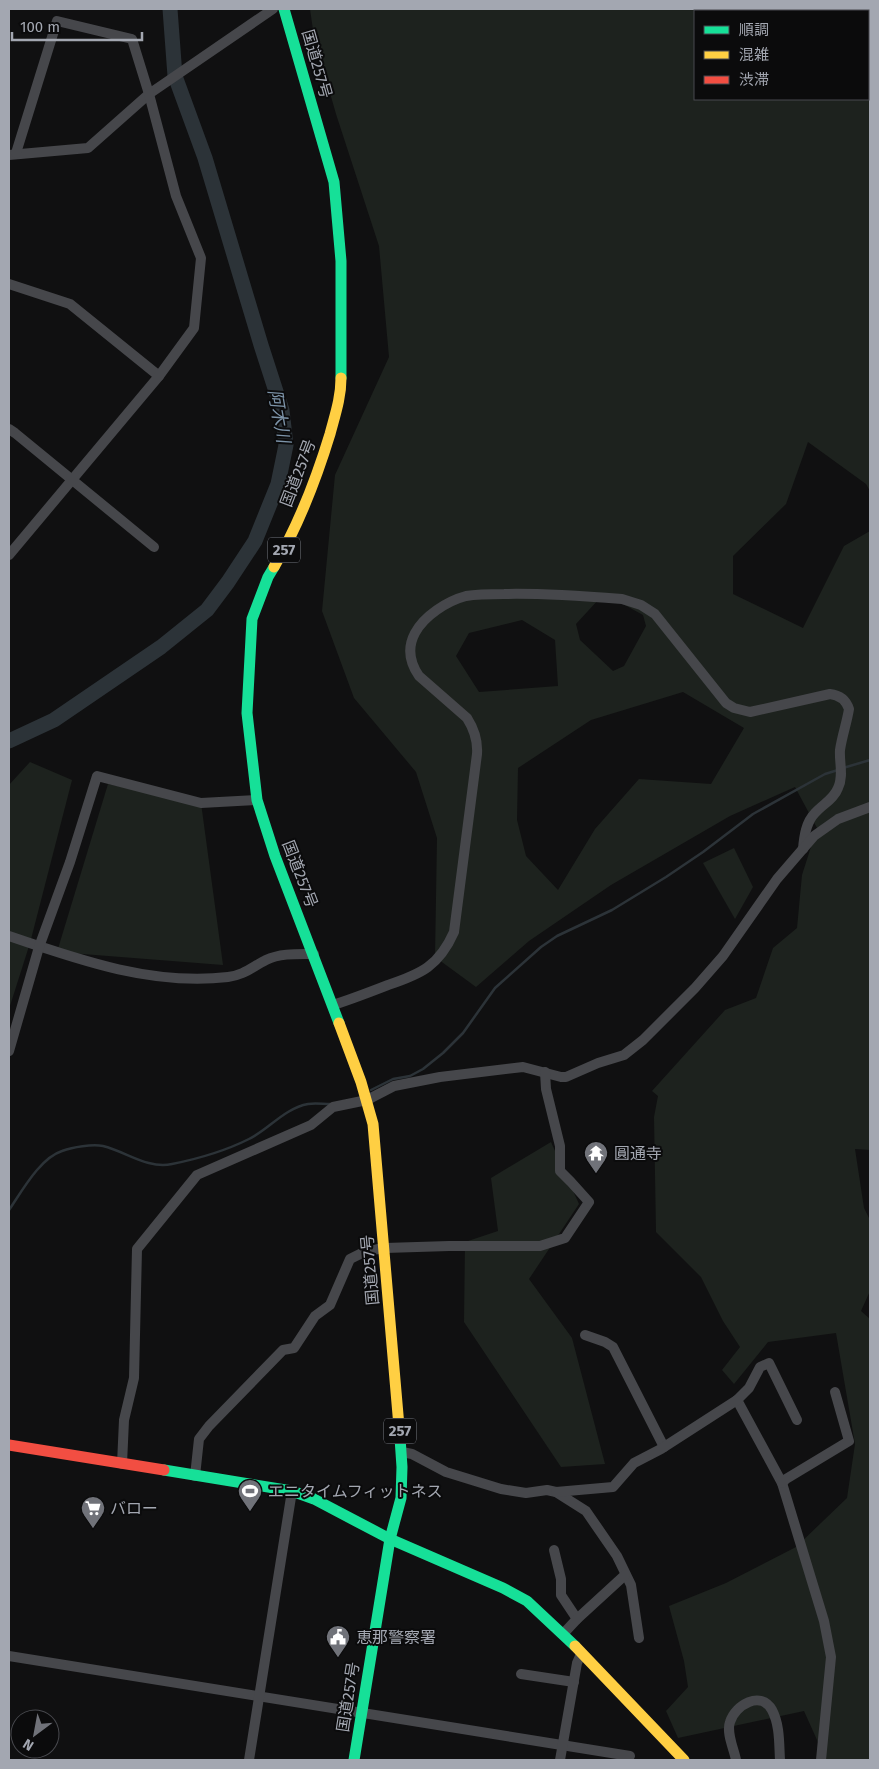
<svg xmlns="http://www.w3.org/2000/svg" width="879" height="1769" viewBox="0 0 879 1769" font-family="'Fira Sans','Noto Sans JP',sans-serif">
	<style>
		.green { fill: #1d221e; fill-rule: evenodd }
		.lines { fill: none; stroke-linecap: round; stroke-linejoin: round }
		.stream { stroke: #2c3338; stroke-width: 2.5 }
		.river { stroke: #2c3338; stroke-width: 15 }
		.street { stroke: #46474b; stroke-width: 10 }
		.fast { stroke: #16e098; stroke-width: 11 }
		.slow { stroke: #ffcf43; stroke-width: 11 }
		.jam { stroke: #f24e42; stroke-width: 11 }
		.labels { text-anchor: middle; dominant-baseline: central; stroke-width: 4; stroke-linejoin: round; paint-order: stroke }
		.shield { fill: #0b0b0c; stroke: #757880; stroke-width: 1 }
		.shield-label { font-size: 15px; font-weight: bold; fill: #a3a7b1 }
		.street-label { font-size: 16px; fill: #a3a7b1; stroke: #0b0b0c }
		.poi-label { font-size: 16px; fill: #a3a7b1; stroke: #0b0b0c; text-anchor: start }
		.water-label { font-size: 18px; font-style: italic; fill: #7d94a9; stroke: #0b0b0c }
	</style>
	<rect width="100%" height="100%" fill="#101011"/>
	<g class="green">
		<path d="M310,9H870V491L866,484L808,442L786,504L733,556V594L803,628L844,546L870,531V1150L855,1149L864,1208L870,1220V1291L861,1311L870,1319V1760H826L804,1711L678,1738L666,1711L688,1687L684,1661L669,1606L726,1583L796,1547L847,1498L855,1444L836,1333L768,1342L734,1384L722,1370L740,1347L723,1321L701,1277L656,1232L654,1117L658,1096L652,1091L725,1010L756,998L773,948L797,928L802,875L817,828L795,787L730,816L611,885L529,941L476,987L435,957L437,838L416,772L354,698L322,611L335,475L389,357L379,246L336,114L314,37ZM695,11H868V99H695ZM612,598L643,615L646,626L624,666L613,671L580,640L576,624L599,599ZM522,620L555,640L558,686L479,692L456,656L469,633ZM683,692L744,728L711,784L639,779L595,829L558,890L526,856L517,820L518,768L591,720Z"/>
		<path d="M30,762L72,780L30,943L9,1009V785Z"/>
		<path d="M108,784L201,803L223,965L57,952Z"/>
		<path d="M734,848L753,887L735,919L703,863Z"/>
		<path d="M551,1142L579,1204L529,1279L572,1338L605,1464L561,1467L464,1322L465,1242L498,1231L491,1178Z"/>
	</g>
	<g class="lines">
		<g class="stream">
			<path d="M843,768L870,760"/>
			<path d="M371,1090L393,1079L410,1076L423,1069L443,1053L463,1033L495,988L541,947L557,936L612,910L666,877L703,852L753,814L825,774L838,770"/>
			<path d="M9,1210C22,1191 40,1158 62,1151C73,1147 92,1144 103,1146C127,1152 147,1169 172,1164C197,1159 227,1150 249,1139C268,1130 285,1108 308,1104C315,1103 323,1104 330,1104"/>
		</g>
		<path class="river" d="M9,741L54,720L161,647L207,610L228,582L255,541L278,484L286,445L282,410L261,345L205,158L175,76L170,9"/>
		<g class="street">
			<path d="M9,155L88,148L149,94L273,9"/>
			<path d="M9,284L70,304L159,376"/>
			<path d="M9,429L15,433L154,547"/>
			<path d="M9,555L159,376L194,328L201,258L176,196L149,94L132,39L57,21L16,153"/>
			<path d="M9,936C79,960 153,986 228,977C244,975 252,967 266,960C280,953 298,954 314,954"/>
			<path d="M333,1005C352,999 370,992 388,985C421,974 439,966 454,932L477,754C478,740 474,729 467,718L419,676C410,663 407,648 415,633C424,616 447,601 466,596C478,594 492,594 504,594C543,593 583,596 622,599L641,605L655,614L726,703L734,708L750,712L830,694C839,695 846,700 849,709C847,722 842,736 840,750C839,762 844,776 838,788C834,799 823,804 815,813C806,822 804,836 803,849"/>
			<path d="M9,1051L39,947L70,862L97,776L201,803L257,800"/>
			<path d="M585,1335L605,1342L613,1347L664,1447"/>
			<path d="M737,1400L782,1483L824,1621L831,1657L821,1760"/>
			<path d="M402,1452L412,1454L446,1472L501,1489L526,1493L547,1490L556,1492L586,1511L617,1556L631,1585L639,1638"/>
			<path d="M122,1464L124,1420L134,1378L137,1249L197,1175L311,1125L333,1107L367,1100L394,1086L440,1077L523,1067L561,1077H566L598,1063L624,1055L643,1040L695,988L723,956L777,879L814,836L838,819L870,807"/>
			<path d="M195,1476L199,1439L209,1426L283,1350L294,1348L315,1316L330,1305L350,1259L366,1251L385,1248L449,1246H540L565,1238L589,1202L571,1182L560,1171V1146L546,1089L545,1072"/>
			<path d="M782,1483L786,1479L849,1441L835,1392"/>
			<path d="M556,1492L613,1487L634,1463L661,1449L737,1400L749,1388L760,1367L769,1363L797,1420"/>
			<path d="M554,1550L561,1579V1595L577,1619"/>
			<path d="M563,1634L577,1619L625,1575"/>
			<path d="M9,1656L630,1756"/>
			<path d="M521,1674L574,1682"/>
			<path d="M249,1760L292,1491"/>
			<path d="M560,1760L577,1663L581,1654"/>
			<path d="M736,1760C734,1749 726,1733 730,1722C735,1705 761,1690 772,1710C780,1725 779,1744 780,1760"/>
		</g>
		<g class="fast">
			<path d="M284,9L334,182L341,261V378"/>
			<path d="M274,567L268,577L252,619L247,713L257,800L275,856L339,1023"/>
			<path d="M164,1470L292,1491L314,1499L390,1539L503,1588L527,1601L575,1646"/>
			<path d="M354,1760L390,1539L401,1498L402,1467L400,1438"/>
		</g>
		<g class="slow">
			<path d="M274,567C298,526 316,480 330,434C335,415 341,398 341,378"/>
			<path d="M339,1023L361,1082L373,1124L400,1438"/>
			<path d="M575,1646L684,1760"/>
		</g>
		<path class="jam" d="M9,1445L164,1470"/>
	</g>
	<defs>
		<g id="temple-pin" transform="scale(1.25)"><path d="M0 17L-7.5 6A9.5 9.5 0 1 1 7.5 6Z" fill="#707279" stroke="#0b0b0c"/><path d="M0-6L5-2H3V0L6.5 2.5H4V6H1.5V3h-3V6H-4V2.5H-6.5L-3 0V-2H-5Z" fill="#fff"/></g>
		<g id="stadium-pin" transform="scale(1.25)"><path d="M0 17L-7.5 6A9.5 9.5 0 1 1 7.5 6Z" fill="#707279" stroke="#0b0b0c"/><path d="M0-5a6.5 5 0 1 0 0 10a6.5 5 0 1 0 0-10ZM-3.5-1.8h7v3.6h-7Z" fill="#fff"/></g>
		<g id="supermarket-pin" transform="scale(1.25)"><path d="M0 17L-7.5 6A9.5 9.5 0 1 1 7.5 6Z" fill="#707279" stroke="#0b0b0c"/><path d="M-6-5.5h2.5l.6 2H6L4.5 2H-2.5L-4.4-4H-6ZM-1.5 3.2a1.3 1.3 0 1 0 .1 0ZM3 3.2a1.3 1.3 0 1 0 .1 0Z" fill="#fff"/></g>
		<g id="civic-pin" transform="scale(1.25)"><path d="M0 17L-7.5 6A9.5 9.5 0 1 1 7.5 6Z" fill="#707279" stroke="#0b0b0c"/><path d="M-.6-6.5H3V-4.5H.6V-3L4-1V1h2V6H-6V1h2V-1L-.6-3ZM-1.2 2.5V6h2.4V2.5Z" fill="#fff"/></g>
	</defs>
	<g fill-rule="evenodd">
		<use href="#temple-pin" x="596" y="1153"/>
		<use href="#stadium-pin" x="250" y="1491"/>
		<use href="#supermarket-pin" x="93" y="1508"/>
		<use href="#civic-pin" x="338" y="1637"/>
	</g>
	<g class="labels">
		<g class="shield">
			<rect x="268" y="537.5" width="32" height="25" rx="4"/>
			<rect x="384" y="1418.5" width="32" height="25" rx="4"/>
		</g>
		<g class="shield-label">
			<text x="284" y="550">257</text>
			<text x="400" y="1431">257</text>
		</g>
		<g class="street-label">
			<text transform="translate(317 64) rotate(74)">国道257号</text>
			<text transform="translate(298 473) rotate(-69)">国道257号</text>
			<text transform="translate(300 874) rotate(69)">国道257号</text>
			<text transform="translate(370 1270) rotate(-95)">国道257号</text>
			<text transform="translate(348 1697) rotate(-81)">国道257号</text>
		</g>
		<g class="poi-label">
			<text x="614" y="1153">圓通寺</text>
			<text x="268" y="1491">エニタイムフィットネス</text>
			<text x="110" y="1508">バロー</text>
			<text x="356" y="1637">恵那警察署</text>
		</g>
		<g class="water-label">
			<text transform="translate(279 416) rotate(80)">阿木川</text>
		</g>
	</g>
	<rect width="879" height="1769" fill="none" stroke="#a3a7b1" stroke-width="20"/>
	<rect x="694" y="10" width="175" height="90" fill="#0b0b0c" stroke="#48494e"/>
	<rect x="704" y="26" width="25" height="8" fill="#16e098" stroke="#48494e"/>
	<text x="739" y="35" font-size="15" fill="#a3a7b1">順調</text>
	<rect x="704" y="51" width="25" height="8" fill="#ffcf43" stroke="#48494e"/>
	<text x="739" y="60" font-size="15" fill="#a3a7b1">混雑</text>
	<rect x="704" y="76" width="25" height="8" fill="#f24e42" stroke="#48494e"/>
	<text x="739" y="85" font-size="15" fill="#a3a7b1">渋滞</text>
	<g transform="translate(35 1734) rotate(212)"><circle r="24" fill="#0b0b0c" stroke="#48494e"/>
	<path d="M0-4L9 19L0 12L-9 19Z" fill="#707279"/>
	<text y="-8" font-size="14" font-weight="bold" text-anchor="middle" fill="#a3a7b1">N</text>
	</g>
	<path d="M12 32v8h130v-8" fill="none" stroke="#a3a7b1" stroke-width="2.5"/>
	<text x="20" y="32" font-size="15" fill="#a3a7b1" stroke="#0b0b0c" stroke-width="4" paint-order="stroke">100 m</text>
</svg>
